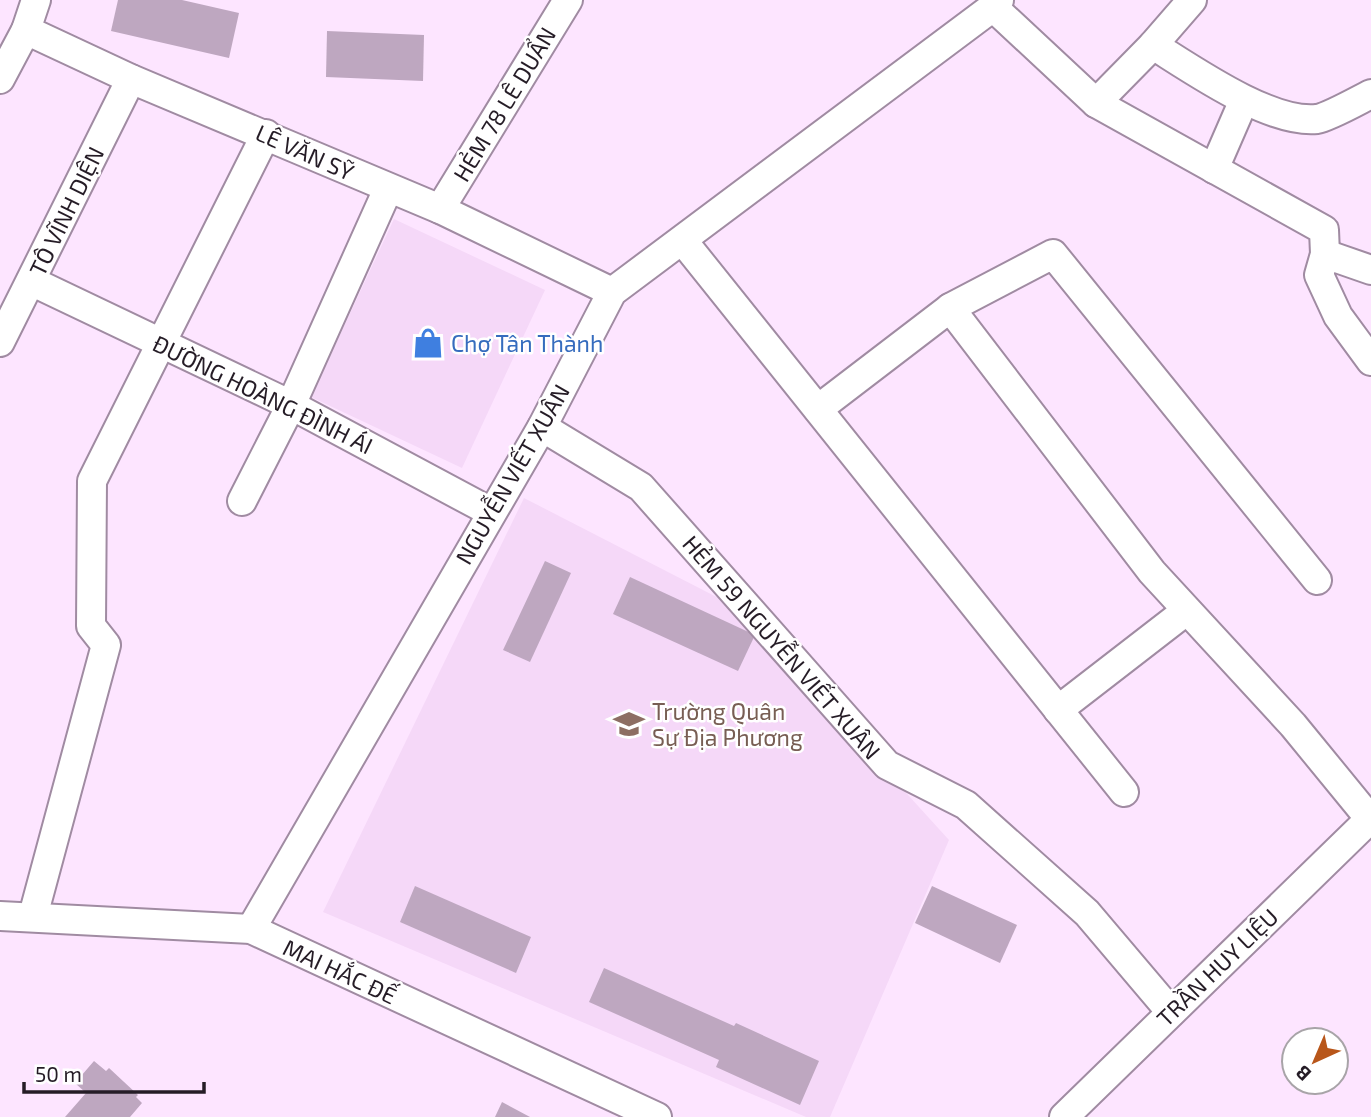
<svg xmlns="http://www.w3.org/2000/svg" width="1371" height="1117" viewBox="0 0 1371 1117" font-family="'Exo 2',sans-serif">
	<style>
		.built { fill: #f5d8f8 }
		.building { fill: #bea7c0 }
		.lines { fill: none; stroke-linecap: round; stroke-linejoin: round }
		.minor-casing { stroke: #a08ba2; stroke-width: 32 }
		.minor { stroke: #fff; stroke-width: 28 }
		.labels { text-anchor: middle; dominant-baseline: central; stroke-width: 5; stroke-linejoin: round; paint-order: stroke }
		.street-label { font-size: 23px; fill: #251c26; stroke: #fff }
		.shop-label { font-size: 23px; fill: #366cbe; stroke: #fff; text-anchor: start }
		.education-label { font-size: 23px; fill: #785e54; stroke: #fff; text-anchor: start }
	</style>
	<rect width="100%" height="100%" fill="#fde5ff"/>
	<g class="built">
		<path d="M394,219L545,290L462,468L311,397Z"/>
		<path d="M524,498L738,608L949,840L830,1117H806L323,912Z"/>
	</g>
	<g class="building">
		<path d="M118,0H182L239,13L229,58L111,31Z"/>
		<path d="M327,31L424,35L423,81L326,77Z"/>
		<path d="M545,561L571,573L530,662L503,650Z"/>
		<path d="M630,577L755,635L738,671L613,614Z"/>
		<path d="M415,886L531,937L516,973L400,922Z"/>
		<path d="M932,886L1017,925L1000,963L915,923Z"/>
		<path d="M604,968L734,1026L736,1023L819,1061L800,1105L716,1067L719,1060L589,1002Z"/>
		<path d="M94,1061L106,1071L109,1068L138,1095L136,1097L142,1103L130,1117H65L86,1093L75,1083Z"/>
		<path d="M502,1102L530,1117H495Z"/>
	</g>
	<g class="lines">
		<g class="minor-casing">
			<g id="minor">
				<path d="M36,0L26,30L131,79L440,209L612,292"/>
				<path d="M993,7L1096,103L1324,230L1325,254L1319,275L1338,316L1371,361"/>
				<path d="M1153,45C1193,70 1270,124 1317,119C1329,117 1359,100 1371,94"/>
				<path d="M0,79L26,30"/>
				<path d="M1096,103L1153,45L1192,0"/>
				<path d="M1214,169L1244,100"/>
				<path d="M440,209L568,0"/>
				<path d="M683,241L1124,792"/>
				<path d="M1325,254L1371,270"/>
				<path d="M31,281L291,405L491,512"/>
				<path d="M950,308L1053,254L1317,580"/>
				<path d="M0,342L131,79"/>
				<path d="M818,409L950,308L1152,572L1293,725L1370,819"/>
				<path d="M542,427L641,487L887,765L966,805L1087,913L1171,1012"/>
				<path d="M242,501L291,405L388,189"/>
				<path d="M1058,710L1186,611"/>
				<path d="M0,916L251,929L657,1117"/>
				<path d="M33,916L106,645L91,626L92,481L266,134"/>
				<path d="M251,929L542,427L612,292L993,7L999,0"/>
				<path d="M1064,1117L1371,818"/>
			</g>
		</g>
		<use href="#minor" class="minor"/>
	</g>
	<defs>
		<g id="shop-bare" transform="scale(2.415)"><path d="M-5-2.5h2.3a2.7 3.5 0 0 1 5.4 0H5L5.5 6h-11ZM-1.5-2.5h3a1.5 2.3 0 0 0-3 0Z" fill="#3f7fe0" stroke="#fff" stroke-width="2.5" paint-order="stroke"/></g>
		<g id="school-bare" transform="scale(2.415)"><path d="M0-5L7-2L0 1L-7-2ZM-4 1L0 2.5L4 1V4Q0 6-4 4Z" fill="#8d6e63" stroke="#fff" stroke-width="2.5" paint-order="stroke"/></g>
	</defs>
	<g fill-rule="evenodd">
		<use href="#shop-bare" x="428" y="343"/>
		<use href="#school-bare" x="629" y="724"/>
	</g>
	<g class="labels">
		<g class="street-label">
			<text transform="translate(504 104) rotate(-59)">HẺM 78 LÊ DUẨN</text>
			<text transform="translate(305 152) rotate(24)">LÊ VĂN SỸ</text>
			<text transform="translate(66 211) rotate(-64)">TÔ VĨNH DIỆN</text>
			<text transform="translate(263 394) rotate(26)">ĐƯỜNG HOÀNG ĐÌNH ÁI</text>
			<text transform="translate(512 474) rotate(-60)">NGUYỄN VIẾT XUÂN</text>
			<text transform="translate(782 647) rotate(49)">HẺM 59 NGUYỄN VIẾT XUÂN</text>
			<text transform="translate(1217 967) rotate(-44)">TRẦN HUY LIỆU</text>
			<text transform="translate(340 971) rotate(25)">MAI HẮC ĐẾ</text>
		</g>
		<g class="shop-label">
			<text x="451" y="343">Chợ Tân Thành</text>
		</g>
		<g class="education-label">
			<text x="652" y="711">Trường Quân<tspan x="652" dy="26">Sự Địa Phương</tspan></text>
		</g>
	</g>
	<g transform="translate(1315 1061) rotate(224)"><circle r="33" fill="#ffffff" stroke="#a8a4a8" stroke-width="2"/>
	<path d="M0-5L12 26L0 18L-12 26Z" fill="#b8561a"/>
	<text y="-10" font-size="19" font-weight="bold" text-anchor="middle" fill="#251c26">B</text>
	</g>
	<path d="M24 1082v10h180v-10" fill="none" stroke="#251c26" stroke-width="3.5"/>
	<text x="35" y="1082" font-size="21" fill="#251c26" stroke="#ffffff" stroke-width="5" paint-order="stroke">50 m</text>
</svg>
